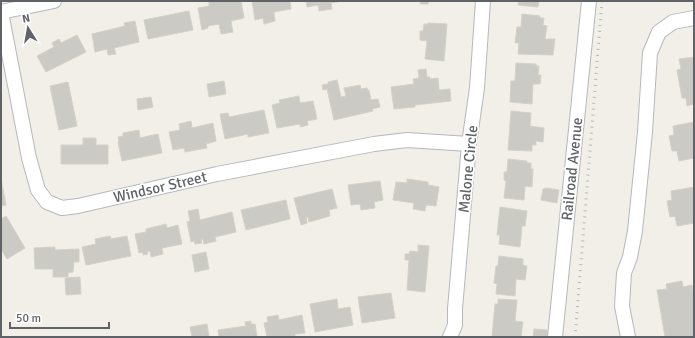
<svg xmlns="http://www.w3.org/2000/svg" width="695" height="338" viewBox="0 0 695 338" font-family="Signika,sans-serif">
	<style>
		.building { fill: #cccac5; stroke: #d6d1c6 }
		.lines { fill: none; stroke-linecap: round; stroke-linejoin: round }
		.minor-casing { stroke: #b5b8bc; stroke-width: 16 }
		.minor { stroke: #fff; stroke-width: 14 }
		.rail { stroke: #b6b7b8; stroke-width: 3; stroke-dasharray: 1 5; stroke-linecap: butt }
		.labels { text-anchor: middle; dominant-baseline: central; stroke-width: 3.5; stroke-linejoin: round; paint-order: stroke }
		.street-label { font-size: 15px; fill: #5f6368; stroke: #fff }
	</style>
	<rect width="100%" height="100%" fill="#f1efe8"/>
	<g class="building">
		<path d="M213,1H241L244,18L231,21L233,32L221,34L219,24L208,26V28L202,30L198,8L209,6V2Z"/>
		<path d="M252,1H290L291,9L274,12L275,21L264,24L263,18L255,20Z"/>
		<path d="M306,1H342L331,3L332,9L319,11L318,5L307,7Z"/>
		<path d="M421,1H429L428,4H420Z"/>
		<path d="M519,1H539L538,7L518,5Z"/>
		<path d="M189,11L193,30L148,39L144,20Z"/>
		<path d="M522,14L540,16V18H544L543,25L547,26L545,39H555L553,55L518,54L519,43H515L517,27H521Z"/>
		<path d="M135,21L139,42L114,48L116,54L108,55L107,49L95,52L92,34L125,26L124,23Z"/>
		<path d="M428,23L447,24L444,61L425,59L427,41L420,40V31H423L424,24H428Z"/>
		<path d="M77,35L86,52L46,72L37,56L54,47L52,43L59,39L61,43Z"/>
		<path d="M694,57V104L687,106L686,98H682L677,70L681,69L679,59Z"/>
		<path d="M516,63L536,64V66H539L538,75H541L540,84H533L532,104L510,102L511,81H515Z"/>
		<path d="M426,69L427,77H430V79L438,78L439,90L450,89L451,101L415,105V107L394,109L391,87L414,84L413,79L419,78L418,70Z"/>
		<path d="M337,80L341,97L346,96L344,88L360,85L361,89L367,88L368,91L369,90L371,100L378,99L380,107L372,109L373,111L334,120L327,89L323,90L322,85L328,84V82Z"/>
		<path d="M224,81L226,94L209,97L207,84Z"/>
		<path d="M68,82L77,126L59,130L50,86Z"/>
		<path d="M299,96L300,103L313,101L317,119L307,121L308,125L300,127V124L277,128L272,105L280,103L279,100Z"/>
		<path d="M151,97L153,107L138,110L137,99Z"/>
		<path d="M264,110L269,133L248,137V134L225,139L220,114L228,113L229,117Z"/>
		<path d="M511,111L531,113L530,126L544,128L543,142L536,141V145H532V151L508,150Z"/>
		<path d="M191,121L192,128L213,123L216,141L206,144L207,148L185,152L184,148L173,150L169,132L180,130L179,124Z"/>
		<path d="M694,122V158L679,161L677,151H672L669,136L674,135L673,126Z"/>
		<path d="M139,130L140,138L158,134L162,153L122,161L118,142H119L118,137L123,136V133Z"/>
		<path d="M83,138H96V145H108V164H61V145H83Z"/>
		<path d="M508,159L527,161V163H531V169H533L532,187L525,186L524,200L504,198L506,181L504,180V172H507Z"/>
		<path d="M1,179L6,205L1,206Z"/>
		<path d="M407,179L428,182V185L439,187L436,206L426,205L425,211L413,209L414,203L393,200L396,182L407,183Z"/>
		<path d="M380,181L383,200L374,202L375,208L361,210L360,204L351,205L348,185Z"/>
		<path d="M694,187V223L677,226L675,216L670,217L667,201L672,200L671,191Z"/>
		<path d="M547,188L559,190L557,203L541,200L543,189Z"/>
		<path d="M332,189L337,208L329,210L330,216L309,222L308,217L306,218L307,223L301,225L294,198Z"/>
		<path d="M286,200L290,219L246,230L241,210Z"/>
		<path d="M500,207L527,211L525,226H522L520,247L499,244L500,235H497Z"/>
		<path d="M198,209L200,220L232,212L236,232L215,237L216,241L204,244L203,239L201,240L202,243L195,244L194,241L191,242L187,222L190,221L188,211Z"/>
		<path d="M6,216L25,248L7,259L1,249V219Z"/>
		<path d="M166,224L167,228L178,225L182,244L162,248L163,254L151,257L150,251L147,252L148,254L143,255V252L139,253L135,234L146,232V229Z"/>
		<path d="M110,236L111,239L127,236L131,256L86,265L82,247L96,244L95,239Z"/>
		<path d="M418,245L429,246L425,292L407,290L409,260H405V254H409L410,251L418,252Z"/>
		<path d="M55,247V250L79,249V262H74L73,272L68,273V277H53V269H35L34,248Z"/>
		<path d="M206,252L209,269L195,272L192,255Z"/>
		<path d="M499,256L523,259V265L527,266L525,280L516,279L515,296L496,294L497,284L494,283L496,266H498Z"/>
		<path d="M80,277L81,294L66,295L65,278Z"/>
		<path d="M682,281L683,287L692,285L694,297V337H665L657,290L667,289L666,284Z"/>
		<path d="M391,293L395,318L362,323L358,297Z"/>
		<path d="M337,299L338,309L350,307L353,325L315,332L310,304Z"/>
		<path d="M498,299L517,300L515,321L523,322L521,337H492L495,304H498Z"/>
		<path d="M278,315L279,320L302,315L305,333L295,334V337H267L264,323L268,322L267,317Z"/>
		<path d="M251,321V324H255L257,337H219L218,330L246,326L245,322Z"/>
		<path d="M207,324L209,337H192L190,327Z"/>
		<path d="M534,329L547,330V337H533Z"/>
	</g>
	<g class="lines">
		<g class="minor-casing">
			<g id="minor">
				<path d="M1,12L29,158L38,190L47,202L62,208L78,206L217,174L374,144L407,140L469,144"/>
				<path d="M1,12L54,1"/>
				<path d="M450,337L455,325V309L469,144L477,88L483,1"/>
				<path d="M555,337L589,1"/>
				<path d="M628,337L622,306L624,273L630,257L635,231L645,132L650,53L659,32L673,22L694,18"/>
			</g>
		</g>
		<use href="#minor" class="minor"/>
		<path class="rail" d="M575,337L602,1"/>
	</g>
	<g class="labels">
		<g class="street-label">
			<text transform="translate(468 169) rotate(-84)">Malone Circle</text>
			<text transform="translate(572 169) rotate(-84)">Railroad Avenue</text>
			<text transform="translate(160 187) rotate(-13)">Windsor Street</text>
		</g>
	</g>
	<rect width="695" height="338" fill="none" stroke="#5f6368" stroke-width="4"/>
	<g transform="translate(28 28) rotate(349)" stroke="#ffffff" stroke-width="3" paint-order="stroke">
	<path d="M0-3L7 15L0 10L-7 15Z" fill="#5f6368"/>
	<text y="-6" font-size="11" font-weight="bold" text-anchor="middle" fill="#5f6368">N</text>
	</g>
	<path d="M10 322v6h99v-6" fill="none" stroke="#5f6368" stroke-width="2"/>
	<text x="16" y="322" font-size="12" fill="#5f6368" stroke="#ffffff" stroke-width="3" paint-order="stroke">50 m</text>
</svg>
